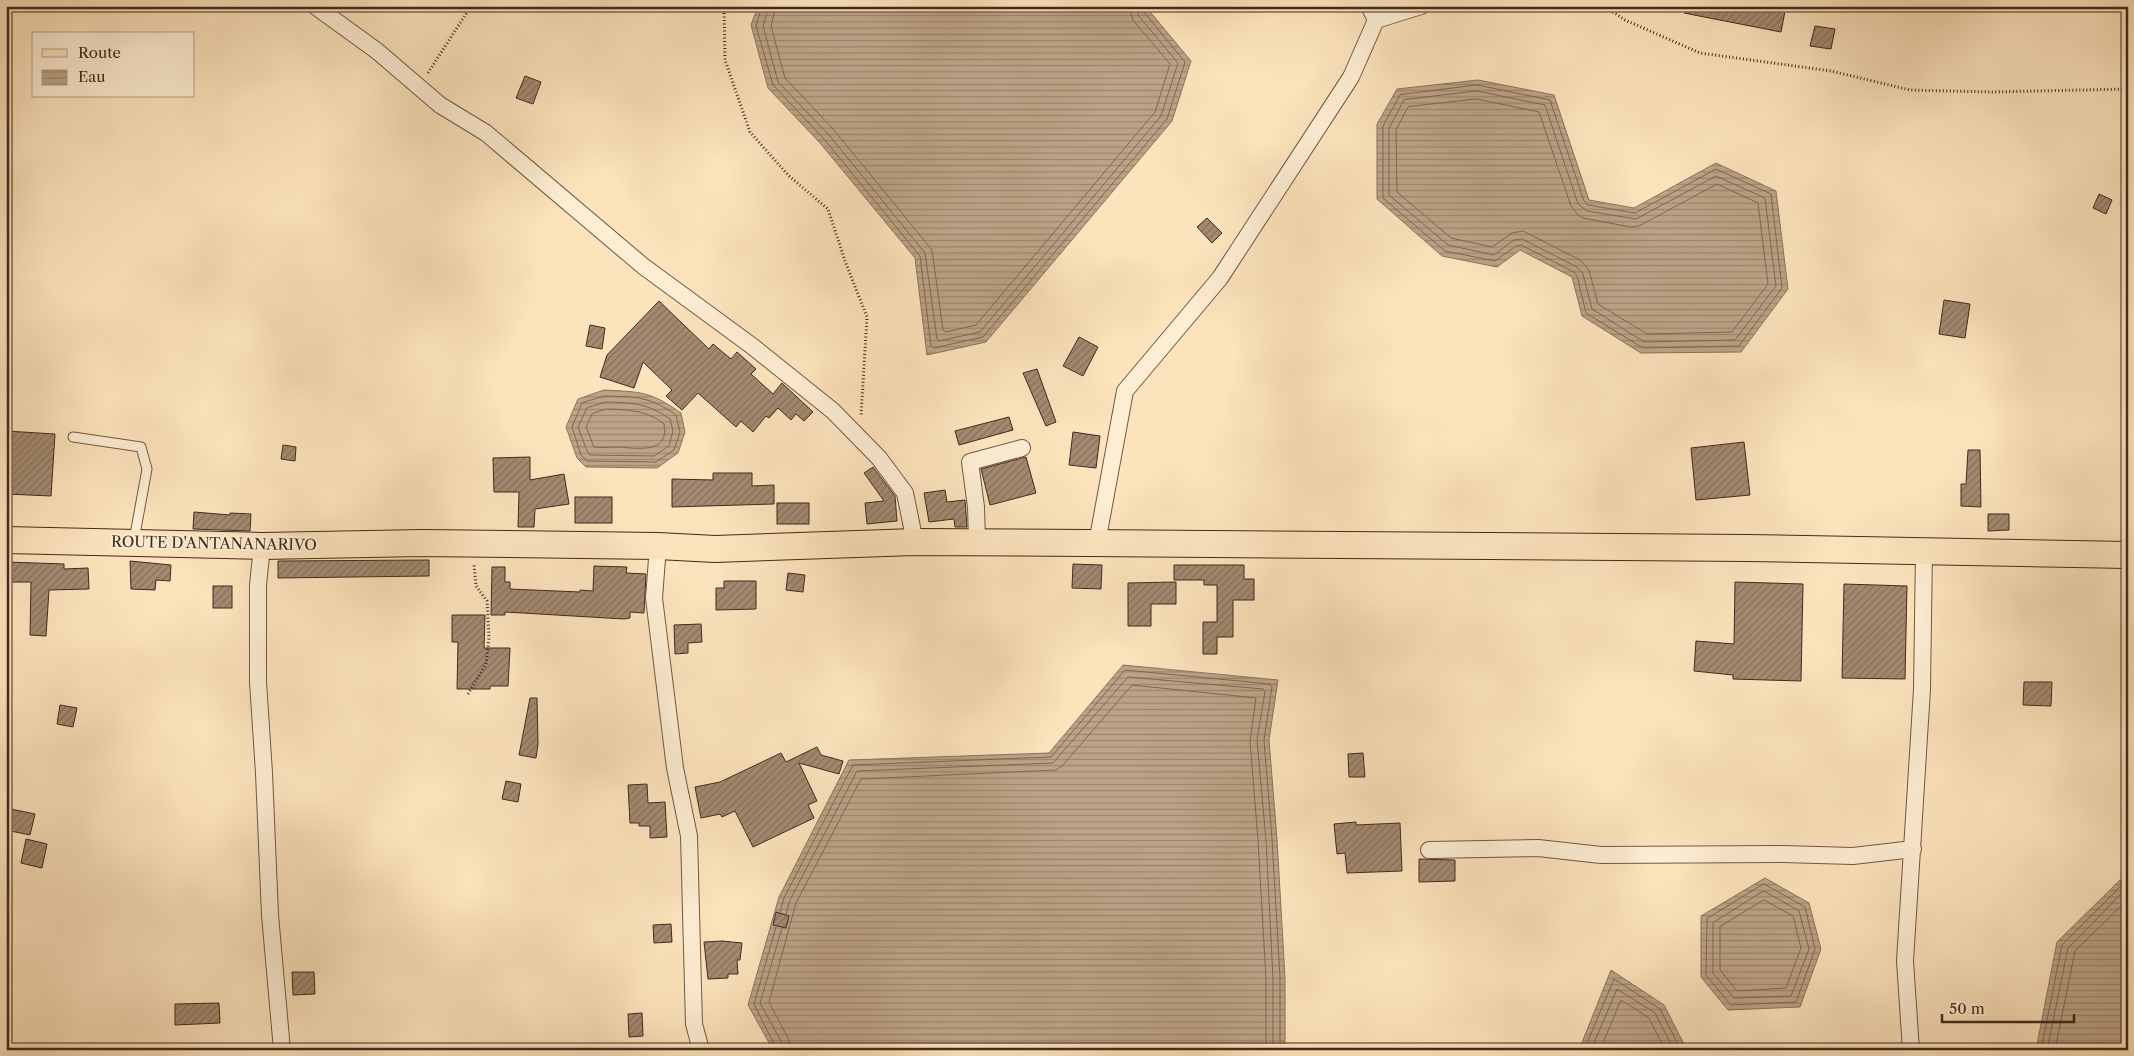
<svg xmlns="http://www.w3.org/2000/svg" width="2134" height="1056" viewBox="0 0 2134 1056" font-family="'Libre Caslon Text',serif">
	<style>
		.water { fill: url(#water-rules); stroke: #8c735d }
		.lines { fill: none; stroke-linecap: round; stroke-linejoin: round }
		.shore { stroke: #806653; stroke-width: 1 }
		.building { fill: url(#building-hatch); stroke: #42291f }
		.service-casing { stroke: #705846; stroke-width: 11 }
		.minor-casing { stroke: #705846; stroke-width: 18 }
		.primary-casing { stroke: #42291f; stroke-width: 28 }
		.path { stroke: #42291f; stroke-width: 3; stroke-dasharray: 1 2.5; stroke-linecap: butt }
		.service { stroke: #fdedd3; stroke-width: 9 }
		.minor { stroke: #fdedd3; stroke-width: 16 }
		.primary { stroke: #fce3bc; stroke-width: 26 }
		.labels { text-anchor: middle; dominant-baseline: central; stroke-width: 4; stroke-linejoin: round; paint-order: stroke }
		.street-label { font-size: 15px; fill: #42291f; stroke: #fdedd3 }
	</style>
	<defs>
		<pattern id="water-rules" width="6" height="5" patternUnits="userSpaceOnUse" patternTransform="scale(1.25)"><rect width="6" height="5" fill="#bda487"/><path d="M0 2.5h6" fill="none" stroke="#9b866e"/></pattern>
		<pattern id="building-hatch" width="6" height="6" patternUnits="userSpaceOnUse" patternTransform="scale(1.25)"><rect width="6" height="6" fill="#a38a71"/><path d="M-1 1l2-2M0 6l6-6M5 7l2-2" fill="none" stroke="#86715c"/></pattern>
	</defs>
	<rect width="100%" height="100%" fill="#fce3bc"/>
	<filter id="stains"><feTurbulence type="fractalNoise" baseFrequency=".004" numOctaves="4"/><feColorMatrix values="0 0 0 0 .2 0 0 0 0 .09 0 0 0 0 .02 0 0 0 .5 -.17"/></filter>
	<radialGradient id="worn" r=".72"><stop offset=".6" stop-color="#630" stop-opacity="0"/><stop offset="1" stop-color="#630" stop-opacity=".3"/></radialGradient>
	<g class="water">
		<path d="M758,6H1143L1146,7L1191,61L1172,121L986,342L927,355L915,258L820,143L768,88L751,25Z"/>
		<path d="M1478,80L1554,95L1589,200L1634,208L1716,163L1776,191L1788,289L1741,352L1641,353L1582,316L1572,277L1520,250L1497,267L1442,256L1377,199V124L1397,89Z"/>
		<path d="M604,390C641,392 650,391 681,413L685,432L678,453L657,468L586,467L577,458L566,427L578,399Z"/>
		<path d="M1123,665L1278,680L1269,740L1277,839L1285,978V1050H773L748,1005L779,897L849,760L1049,753Z"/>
		<path d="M1765,878L1809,903L1821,949L1800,1007L1728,1010L1701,977V916Z"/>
		<path d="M2120,880L2128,881V1050H2036L2057,942Z"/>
		<path d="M1611,970L1664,1005L1687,1050H1579Z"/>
	</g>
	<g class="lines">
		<g class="shore">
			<path d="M762,6L756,26L773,85L824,139L920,256L931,346L934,348L983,337L1167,119L1185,62L1143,11L1142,6"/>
			<path d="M769,6L763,26L778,82L829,135L925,253L937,339L939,341L980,332L1161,116L1178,63L1138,15L1136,6"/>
			<path d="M776,6L771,26L785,78L834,130L932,250L943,330L946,332L976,325L1155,112L1170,64L1133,20L1129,6"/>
			<path d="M1477,85L1550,100L1584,201L1588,205L1635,213L1716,169L1771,194L1782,288L1739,346L1643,348L1586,313L1577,276L1574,272L1521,245L1516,246L1495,261L1445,251L1383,198V126L1400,95Z"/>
			<path d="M1477,91L1545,105L1578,204L1587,211L1636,219L1716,176L1765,198L1776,286L1735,340L1644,342L1592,309L1583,274L1577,267L1522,239L1514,240L1494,255L1448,245L1389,195V128L1404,100Z"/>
			<path d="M1477,99L1539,112L1571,206L1577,214L1583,218L1631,227L1639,226L1717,184L1758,203L1768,284L1732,332L1647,334L1598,304L1589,270L1580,260L1523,231L1512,233L1492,247L1451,238L1397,192L1396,130L1408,107Z"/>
			<path d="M605,396C637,397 649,396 676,415L680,432L674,450L656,462L587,461L581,455L572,427L582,403Z"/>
			<path d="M606,402C633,403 647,403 670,419L673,431L669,446L654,456L590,455L587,451L578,427L587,408Z"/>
			<path d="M607,409C628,410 647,410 664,424C670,455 636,448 618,447C610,447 602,448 594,447L586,427L592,414Z"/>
			<path d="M1764,884L1805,907L1815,949L1796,1002L1731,1005L1706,975L1707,919Z"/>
			<path d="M1764,891L1799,911L1809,949L1791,996L1734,998L1713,973V923Z"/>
			<path d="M1764,900L1793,916L1801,948L1786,988L1737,991L1720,970V927Z"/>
			<path d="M780,912L784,898L853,765L1051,757L1125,670L1270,684L1272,687L1264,740L1272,839L1280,978V1050"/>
			<path d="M786,914L790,900L857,771L1053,763L1128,677L1263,689L1265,692L1257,740L1266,840L1273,979V1050"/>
			<path d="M776,927L754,1004L777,1050"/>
			<path d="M782,928L760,1003L782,1043L783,1050"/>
			<path d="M791,1050L789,1040L769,1002L796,903L861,779L1056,770L1063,765L1132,685L1256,698L1250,741L1258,840L1266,979V1050"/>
			<path d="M1584,1050L1614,979L1660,1009L1681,1050"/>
			<path d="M1591,1050L1617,989L1655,1013L1674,1050"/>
			<path d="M1600,1050L1621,1000L1649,1018L1665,1050"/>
			<path d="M2041,1050L2062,945L2121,886L2128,885"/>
			<path d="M2047,1050L2068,948L2123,892H2128"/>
			<path d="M2055,1050L2075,951L2128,899"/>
		</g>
	</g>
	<g class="building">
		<path d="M1684,6H1786L1781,32L1684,13Z"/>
		<path d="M1815,26L1835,29L1831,49L1810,46Z"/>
		<path d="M525,76L541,82L533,104L516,98Z"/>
		<path d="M2099,194L2112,200L2106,214L2093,208Z"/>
		<path d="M1207,218L1222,233L1212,243L1197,227Z"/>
		<path d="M1944,300L1970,304L1965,338L1939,334Z"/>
		<path d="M659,301L709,349L713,344L731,359L737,352L756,369L751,374L773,394L782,383L813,412L804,421L796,414L791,420L778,408L769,418L766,416L753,432L741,421L736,427L698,393L682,410L666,396L672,390L643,362L634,388L600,377L607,355Z"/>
		<path d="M590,325L605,328L602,349L586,346Z"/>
		<path d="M1079,337L1098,347L1083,376L1063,366Z"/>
		<path d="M1037,369L1056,422L1046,426L1023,373Z"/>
		<path d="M1009,417L1013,430L959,445L955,431Z"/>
		<path d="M6,431L55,434L51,496L6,494Z"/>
		<path d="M1073,432L1100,436L1096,468L1069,465Z"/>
		<path d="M1744,442L1750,495L1696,500L1691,448Z"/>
		<path d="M283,445L296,447L295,461L281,459Z"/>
		<path d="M1968,450H1980L1981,507L1961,506V484H1966Z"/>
		<path d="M530,457V480L564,474L569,504L535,509L534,527H518L519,492H494L493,458Z"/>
		<path d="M1026,457L1036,493L990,505L981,469Z"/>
		<path d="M873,467L895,496L897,521L867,524L865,503L884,501L864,473Z"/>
		<path d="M713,473H752V486L774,485V504L672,507V479L713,480Z"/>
		<path d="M945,490L947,502L965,500L967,527H955L954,519L929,522L924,493Z"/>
		<rect x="575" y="497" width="37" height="26"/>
		<rect x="777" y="503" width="32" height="21"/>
		<path d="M194,512L230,515V513L251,514L250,531L193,529Z"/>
		<path d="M1988,514H2009V530L1988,531Z"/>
		<path d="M429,560V576L278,578V561Z"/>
		<path d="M130,561L171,565L170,581L156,580L155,590L131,589Z"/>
		<path d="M6,562L64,564V569L88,568L89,589L49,590L46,636L30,635L31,582H6Z"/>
		<path d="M1073,564L1102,565L1101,589L1072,588Z"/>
		<path d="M1174,565H1244V579H1254V600H1233V637H1217V654H1203V622H1217V585H1204V580H1174Z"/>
		<path d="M594,566L627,567L626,573L646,574L644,613L630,612V618L624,619L505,612V615H491L492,567H505V582H510V589L580,592V590L593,591Z"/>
		<path d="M788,573L805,575L803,592L786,590Z"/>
		<path d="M724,581H756V609L716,610V588H724Z"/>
		<path d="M1176,582V604H1151V626H1128V583Z"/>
		<path d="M1735,582L1803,584L1801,681L1733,679V675L1694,671L1696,641L1734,644Z"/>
		<path d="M1844,584L1907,586L1905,679L1842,678Z"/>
		<rect x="213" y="586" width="19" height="22"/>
		<path d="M452,615H485L484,648H510L508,686H490V689H457L458,642H452Z"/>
		<path d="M701,624L702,642L688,643V653L675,654L674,625Z"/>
		<path d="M2024,682H2052L2051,706L2023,705Z"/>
		<path d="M530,698H537L538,744L536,758L519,755Z"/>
		<path d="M60,705L77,708L73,727L57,724Z"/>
		<path d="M817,747L821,755L843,761L839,774L799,763L817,801L808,805L814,818L753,847L735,811L722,817L720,814L701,818L695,787L720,782L781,753L786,762Z"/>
		<path d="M1363,753L1365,777H1349L1348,754Z"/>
		<path d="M506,781L521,784L518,802L502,799Z"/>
		<path d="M647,784L648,803L665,802L667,837L650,838V826H639V823H630L628,785Z"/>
		<path d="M6,808L35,814L30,835L6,830Z"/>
		<path d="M1356,822V825L1400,823L1402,871L1347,873L1345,853L1337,854L1334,824Z"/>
		<path d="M26,839L47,844L42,868L21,863Z"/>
		<path d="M1419,859L1455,860V881L1419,882Z"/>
		<path d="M776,912L789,916L786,928L773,925Z"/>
		<path d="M671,924L672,942L654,943L653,925Z"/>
		<path d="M722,941L742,943L740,960H737L738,974H728V978L708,979L704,942Z"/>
		<path d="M292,972H314L315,994L293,995Z"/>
		<path d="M219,1003L220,1023L175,1025V1004Z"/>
		<path d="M642,1013L643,1036L629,1037L628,1014Z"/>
	</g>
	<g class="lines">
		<g class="service-casing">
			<path id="service" d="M73,437L141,447L147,469L134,540"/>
		</g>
		<g class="minor-casing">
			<g id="minor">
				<path d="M315,6L377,51L440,105L486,133L643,266L752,346L833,411L879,458L905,493L915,542"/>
				<path d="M1371,10L1376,20L1421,6"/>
				<path d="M977,542L976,507L970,462L1022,448"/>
				<path d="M1097,543L1125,391L1220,278L1351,77L1376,20V6"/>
				<path d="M262,546L258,585V682L264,773L270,915L282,1050"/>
				<path d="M658,546L654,598L675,768L689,836L694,1024L701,1050"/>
				<path d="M1429,850L1538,848L1601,855L1782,854L1853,856L1913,849"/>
				<path d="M1911,1050L1905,961L1922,689L1924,551"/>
			</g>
		</g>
		<g class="primary-casing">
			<path id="primary" d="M6,540L262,546L422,543L658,546L715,549L915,542L1087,543L1746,548L2128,555"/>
		</g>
		<g class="path">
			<path d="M724,6L725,60L750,132L789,176L828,209L845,261L867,317L861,416"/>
			<path d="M1604,6L1625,20L1700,53L1831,71L1910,90L1991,92L2128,89"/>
			<path d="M428,73L471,6"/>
			<path d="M468,694L486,664L489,638L487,601L476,586L474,564"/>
		</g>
		<use href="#service" class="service"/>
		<use href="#minor" class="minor"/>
		<use href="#primary" class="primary"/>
	</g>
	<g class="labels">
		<g class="street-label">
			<text transform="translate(214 543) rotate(1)">ROUTE D'ANTANANARIVO</text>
		</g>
	</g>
	<rect width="2134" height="1056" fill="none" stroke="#fce3bc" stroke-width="25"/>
	<rect x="8" y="8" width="2119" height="1041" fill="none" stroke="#42291f" stroke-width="2.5"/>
	<rect x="12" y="12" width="2109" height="1031" fill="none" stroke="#42291f"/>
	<rect x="32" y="32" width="162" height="65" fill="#fdedd3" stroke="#b29f8b"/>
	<rect x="42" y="49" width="25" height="8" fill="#fce3bc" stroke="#b29f8b"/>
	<text x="78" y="58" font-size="15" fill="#42291f">Route</text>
	<rect x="42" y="70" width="25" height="15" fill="url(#water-rules)" stroke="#b29f8b"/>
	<text x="78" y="82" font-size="15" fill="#42291f">Eau</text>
	<path d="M1942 1014v8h132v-8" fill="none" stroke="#42291f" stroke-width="2.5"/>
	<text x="1949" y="1014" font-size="15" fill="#42291f" stroke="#fdedd3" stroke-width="4" paint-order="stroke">50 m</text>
	<rect width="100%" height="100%" filter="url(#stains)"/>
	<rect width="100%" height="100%" fill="url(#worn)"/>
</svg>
